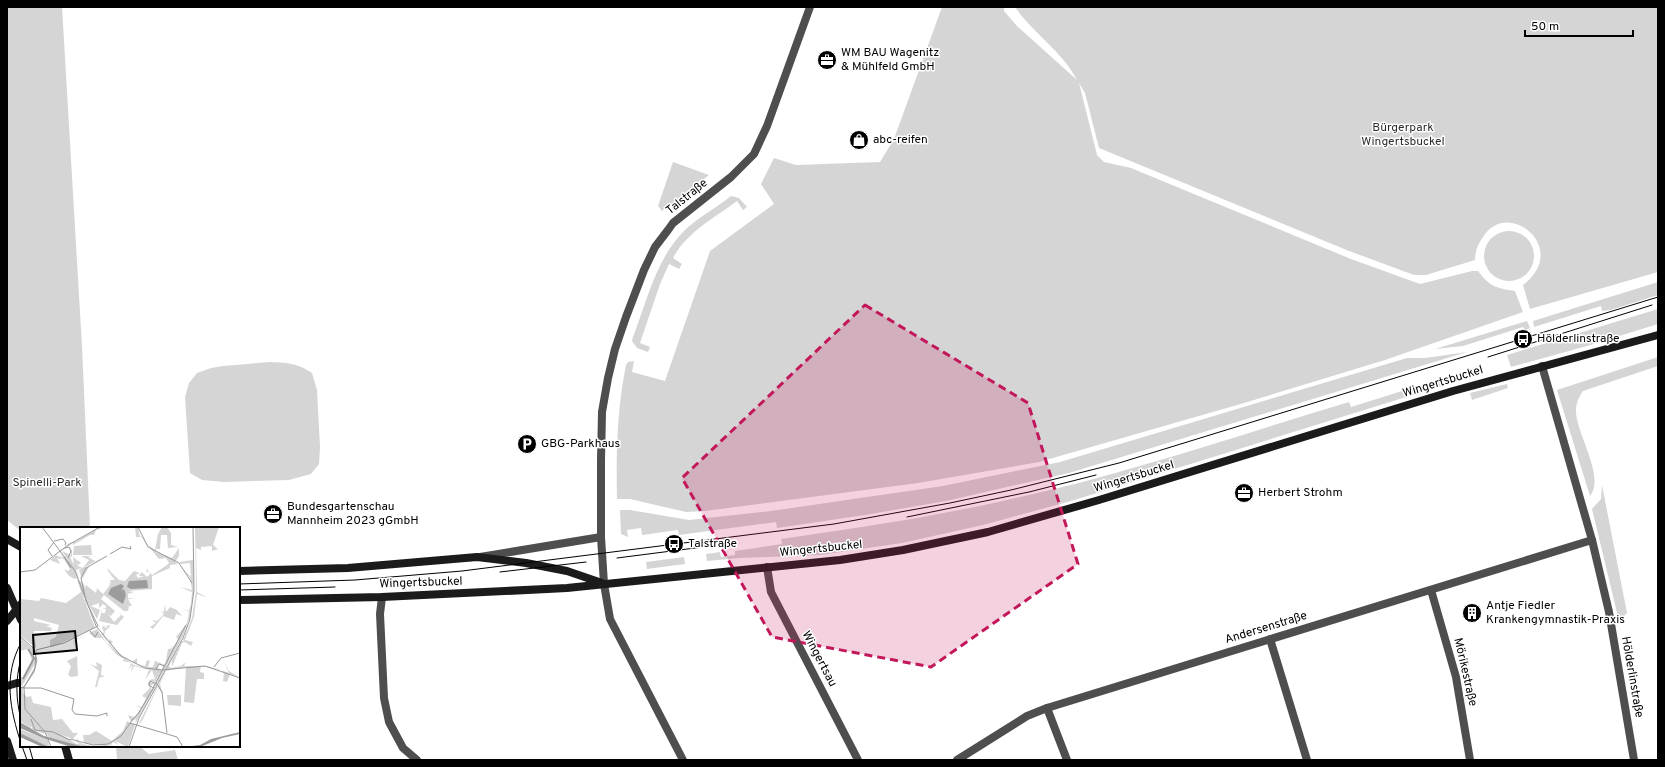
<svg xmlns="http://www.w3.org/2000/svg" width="1665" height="767" viewBox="0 0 1665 767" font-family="Overpass,sans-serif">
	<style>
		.green { fill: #d5d5d5 }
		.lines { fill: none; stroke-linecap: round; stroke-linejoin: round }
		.street { stroke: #4e4e4e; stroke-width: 8 }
		.secondary { stroke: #1b1b1b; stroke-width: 8 }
		.tram { stroke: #000; stroke-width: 1 }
		.marked { fill: #c2185b; fill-opacity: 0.2; stroke: #c2185b; stroke-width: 3; stroke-dasharray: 8 5; stroke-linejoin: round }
		.labels { text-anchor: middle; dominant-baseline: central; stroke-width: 3; stroke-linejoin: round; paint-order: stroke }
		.poi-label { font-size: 12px; fill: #000; stroke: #fff; text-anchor: start }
		.park-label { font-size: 12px; fill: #2c2c2c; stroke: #fff }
		.street-label { font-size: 12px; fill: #000; stroke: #fff }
		.inset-river { fill: none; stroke: #9c9c9c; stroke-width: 2 }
		.inset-road { fill: none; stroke: #999; stroke-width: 1 }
		.view { fill: #000; fill-opacity: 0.15; stroke: #000; stroke-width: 2 }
		.inset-edge { fill: none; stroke: #000; stroke-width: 2 }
	</style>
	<rect width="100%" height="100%" fill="#fff"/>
	<g class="green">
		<path d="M7,7H62L82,346L90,528H21V531L7,520Z"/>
		<path d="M942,7H1004V11L1017,26L1077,80C1063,52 1033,33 1015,7H1658V272L1530,309L1523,285C1571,249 1508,197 1483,237C1478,244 1475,251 1475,260L1426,275H1414L1349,251L1099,148L1085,93L1079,83L1097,155L1104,162L1131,168L1351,259L1420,284L1472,271H1478C1490,287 1496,288 1515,291L1523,312L1385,360L1244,403L1039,462L918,483L705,511L686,512L630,499H617C616,454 617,409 626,365L628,362L634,361L632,372L665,381L710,251L774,204L761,184L774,158L796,165L880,162L894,139Z"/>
		<path d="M673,162L709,175L662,211L658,206Z"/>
		<path d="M731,196L739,198L747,207L743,210L737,201C714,218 686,233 673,258L682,264L679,269L669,264L660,284L640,343L650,347L648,352L637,348L632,341L633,337C647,301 656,259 684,231C697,218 716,208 731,196Z"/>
		<circle cx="1509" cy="256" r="25"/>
		<path d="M1658,282V295L1611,310L1602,311L1601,306L1534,327L1533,321Z"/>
		<path d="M1658,309V324L1587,346L1511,367L1507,355Z"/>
		<path d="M1527,321L1530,328L1525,330L1523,327L1463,346L1435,349Z"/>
		<path d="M1467,352L1069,473L946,501L865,515L777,528L776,522L679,535L678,530L642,535L641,528L627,530L628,537L621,534L620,510H630L689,520L771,511L943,486L1060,462L1407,358H1425Z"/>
		<path d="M1658,357V366L1583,391C1579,397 1576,403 1576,411C1576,433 1606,478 1590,496L1557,390Z"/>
		<path d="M270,362C289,363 297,363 312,373L317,390L320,447L319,464L311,474L289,480L224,482L202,480L190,473L185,397L189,383L197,373L211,368L223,366Z"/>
		<path d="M1450,376L1451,380L1460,377L1461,380L1071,501L983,525L902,543L820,555L740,558L707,561L706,554L720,552L721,557L735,555V551L782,544L781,539C857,528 932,517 1007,500C1123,475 1236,436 1349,402L1351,407Z"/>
		<path d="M1507,384L1508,388L1472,400L1470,393Z"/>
		<path d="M1602,485L1627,613L1619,621L1592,509L1601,499Z"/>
		<path d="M684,557L685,564L647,569L646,562Z"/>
		<path d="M116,746H139L149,754L175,750L178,760H117Z"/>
	</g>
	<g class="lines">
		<g class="street">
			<path d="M1542,366L1592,540L1609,612L1634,760"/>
			<path d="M480,557L601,537"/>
			<path d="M767,567L771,592L858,760"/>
			<path d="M1431,590L1456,677L1470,760"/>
			<path d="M382,597L380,614L384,698L389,722L403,748L417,760"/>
			<path d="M1270,639L1307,760"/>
			<path d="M1047,708L1067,760"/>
			<path d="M683,760L610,619L604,584L601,537V460L602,412L608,378L615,349L626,317L644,270L655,247L668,230L673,223L731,177L754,154L767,126L810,7"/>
			<path d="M957,760L1027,716L1047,708L1592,540"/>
		</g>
		<g class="secondary">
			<path d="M7,539L21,547"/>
			<path d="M239,571L348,568L477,557L526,563L567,571L602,583"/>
			<path d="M7,588L21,620"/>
			<path d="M239,600L382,597L567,588L840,560L903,550L988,532L1099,500L1453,391L1658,335"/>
			<path d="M7,621L21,604"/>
			<path d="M7,686L17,683H21"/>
			<path d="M7,741L13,760"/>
			<path d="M65,746L69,760"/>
		</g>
		<g class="tram">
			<path d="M1488,357L1652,305"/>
			<path d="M907,517L1029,492L1096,475"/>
			<path d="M617,558L703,547"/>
			<path d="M500,572L586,562"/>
			<path d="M239,584L355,580L462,571L834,524L950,503L1011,490L1119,463L1658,297"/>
			<path d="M383,584L439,579"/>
			<path d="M239,590L335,587"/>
			<path d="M21,643C3,675 10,710 21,743"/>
			<path d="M21,659C15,680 16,699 21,720"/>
			<path d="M22,746L27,760"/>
			<path d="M29,746L33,760"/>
		</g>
	</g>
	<path class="marked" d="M865,305L1028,403L1078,564L931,667L772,637L682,478Z"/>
	<defs>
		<g id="office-disc" transform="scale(1)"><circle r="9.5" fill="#000" stroke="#fff"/><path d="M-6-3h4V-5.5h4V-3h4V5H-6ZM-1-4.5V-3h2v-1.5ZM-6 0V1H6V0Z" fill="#fff"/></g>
		<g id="shop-disc" transform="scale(1)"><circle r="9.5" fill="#000" stroke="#fff"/><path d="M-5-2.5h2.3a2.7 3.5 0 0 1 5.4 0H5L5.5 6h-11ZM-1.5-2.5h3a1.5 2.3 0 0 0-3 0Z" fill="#fff"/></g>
		<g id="bus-disc" transform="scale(1)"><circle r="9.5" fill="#000" stroke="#fff"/><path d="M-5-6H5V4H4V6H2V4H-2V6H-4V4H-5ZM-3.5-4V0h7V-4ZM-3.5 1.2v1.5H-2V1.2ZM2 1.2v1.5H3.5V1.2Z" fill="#fff"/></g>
		<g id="parking-disc" transform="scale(1)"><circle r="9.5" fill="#000" stroke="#fff"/><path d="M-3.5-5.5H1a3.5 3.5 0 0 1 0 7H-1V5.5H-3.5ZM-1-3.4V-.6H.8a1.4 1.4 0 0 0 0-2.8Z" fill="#fff"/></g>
		<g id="building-disc" transform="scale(1)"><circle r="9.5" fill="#000" stroke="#fff"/><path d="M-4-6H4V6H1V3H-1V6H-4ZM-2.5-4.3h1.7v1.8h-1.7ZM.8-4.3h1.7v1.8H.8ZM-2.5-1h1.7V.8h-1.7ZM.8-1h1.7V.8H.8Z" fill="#fff"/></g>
	</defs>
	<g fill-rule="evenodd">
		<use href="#office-disc" x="827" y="60"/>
		<use href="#shop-disc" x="859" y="140"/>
		<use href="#bus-disc" x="1523" y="339"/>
		<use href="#parking-disc" x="527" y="444"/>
		<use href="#office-disc" x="1244" y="493"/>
		<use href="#office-disc" x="273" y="514"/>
		<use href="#bus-disc" x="674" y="544"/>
		<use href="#building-disc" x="1472" y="613"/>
	</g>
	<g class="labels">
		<g class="poi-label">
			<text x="841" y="53">WM BAU Wagenitz<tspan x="841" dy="14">&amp; Mühlfeld GmbH</tspan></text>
			<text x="873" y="140">abc-reifen</text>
			<text x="1537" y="339">Hölderlinstraße</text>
			<text x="541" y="444">GBG-Parkhaus</text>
			<text x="1258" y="493">Herbert Strohm</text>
			<text x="287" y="507">Bundesgartenschau<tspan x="287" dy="14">Mannheim 2023 gGmbH</tspan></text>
			<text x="688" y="544">Talstraße</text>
			<text x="1486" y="606">Antje Fiedler<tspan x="1486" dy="14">Krankengymnastik-Praxis</tspan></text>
		</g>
		<g class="park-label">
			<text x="1403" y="128">Bürgerpark<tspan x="1403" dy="14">Wingertsbuckel</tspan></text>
			<text x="47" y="483">Spinelli-Park</text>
		</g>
		<g class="street-label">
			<text transform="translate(687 197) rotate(-39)">Talstraße</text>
			<text transform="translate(1443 382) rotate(-17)">Wingertsbuckel</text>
			<text transform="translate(1134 477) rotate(-17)">Wingertsbuckel</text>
			<text transform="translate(821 549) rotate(-6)">Wingertsbuckel</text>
			<text transform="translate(421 583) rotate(-2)">Wingertsbuckel</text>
			<text transform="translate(1266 628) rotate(-17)">Andersenstraße</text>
			<text transform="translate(819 659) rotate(62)">Wingertsau</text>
			<text transform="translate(1465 672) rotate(77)">Mörikestraße</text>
			<text transform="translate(1632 677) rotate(80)">Hölderlinstraße</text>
		</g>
	</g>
	<g transform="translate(20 527)">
		<rect width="220" height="220" fill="#fff"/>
		<path d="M80,0L82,1L76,3L74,8H70L53,18V16L36,28L42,31L40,25L43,30L41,32H38H42L44,29L52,40L42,24L51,28L50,20L52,24V29L50,30L54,38L53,30L61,36L58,38L56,35L58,39L63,41L69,33L61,29H71L68,30L75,34L85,29L65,40H69L62,52L59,43L62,41L56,43L60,53L54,43L57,51L55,52L49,49L44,42L48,44L50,42L44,32H40L37,31L40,37L30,33H35H30L48,18L55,14V15ZM115,0L118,1L120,10L121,9L128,18L135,23L138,7L142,0H147L151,6V18L158,20L148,21L147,8H141L140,22H136V25L152,31L159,21V29L155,35L158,37L150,38V41L132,49V62L108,64L114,65L108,67V71H116L108,72L112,79H109L108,84H104L84,68L81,72L95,84L91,89L88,87L94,95L101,88L98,85L104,90L97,98L79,94L82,83V86H85L86,82L82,81H86V79L83,77L79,81V76L71,79L80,83L77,92L62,66L75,101L32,120H30V113L36,110L39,98L14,91V94L31,98L26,99L32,101L31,104H14L16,121L0,108V72L19,74L21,71L46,76L61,65L57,52L64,57L65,61L66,58L76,66L77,61L83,67L90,58L89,55L91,57L90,53H95L88,44L87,41L99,53L105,54L114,44L120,46L116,48L118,51L124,49H119L122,45L127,50L130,47L129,44L126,46L128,43L125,45L127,42L132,48L147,38L149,36L146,31L139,32L121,10H116ZM172,0L174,64L170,90L162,111L115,197L116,192L111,195L108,188L114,190L117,187L121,181L114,178L122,180L126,171L122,169L130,161L128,158V155L135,156L132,159L133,157L130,159L129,156L132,163L144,140L142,142L143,138L138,137V141L142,143L135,155L128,153L135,152L132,143L125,153L129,143L114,139L111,145L112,137L108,144L111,136L103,134L104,132L97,128L82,111H75L69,106L60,111L54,114L55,120L53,114L77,102L86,115L101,129L114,138L132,143L111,135L99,127L92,120L81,107L84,105L82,100L85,98L84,100L88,101L86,99L89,98L90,100L85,104L84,109L89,116V112L93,115L90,117L99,126L112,135L117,131V137L125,139L127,133L130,134L128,140H133L135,134L145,138V139L148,122L153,121L149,118L153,120L158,113L156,111L160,113L156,110L167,96L169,85L162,81L169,84L171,77L172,65L160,60L172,63L170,51L160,39L171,50L170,36L161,37L159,35L173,33ZM175,0H199L193,18L198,22L192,24V19L181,20V23L176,21L177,65L186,70L177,67L174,90L165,113L173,115L171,119L165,115L162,116L152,140V133L149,139L151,141L161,139L166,135L164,139H186L195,141L209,146L204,135L209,144L220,151L211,147L220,152L210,147L207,155L203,154L204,146L201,143L181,139L180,145L184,146V152H177L174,176L164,175L166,140L146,144L140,157L143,168L138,160L122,194L118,198L148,139L162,114H165L163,113L172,91L176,64ZM71,18L72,28H53L54,19ZM145,77L146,85L150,80L157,83L162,89L156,87L154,93L143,89L133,102L130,100L136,96L132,93L137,94L144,87L141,84L144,85ZM0,110L12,121L16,135L2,159H0V150H3L12,134L8,122L0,124V115L3,113L1,114ZM57,129L58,149L51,150L48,148L51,139L47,134ZM76,135L82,138L81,148L85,149L79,151L77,160H75L79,144L70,137L77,140ZM0,162H3V168V166L7,170L11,169L13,176L31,180L33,193L42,192L53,206H58L53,212L42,208L57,217H59L56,214L58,211V215L63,217L72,219H83L64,216L63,208H69L76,204L92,214L103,204L107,194L115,198L108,220L95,214L99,218L93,215L91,218L94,219L88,218L87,220L57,219L29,211L25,204L24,207L12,202V198L11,201L0,194ZM161,168V179L148,178L147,168ZM0,202L28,213L29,220L0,206Z" fill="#d5d5d5"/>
		<path d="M127,53L128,61L111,62L107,60L109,54ZM101,57L104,59L101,64L104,62L106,68L103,77L88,67L91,61ZM0,195L24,209L64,220H51L23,211L0,201ZM220,205V207L202,211L180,220H164L180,218L191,212ZM0,206L29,220H22L0,210Z" fill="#9c9c9c"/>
		<path class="inset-river" d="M3,152L14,131L8,122"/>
		<path class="inset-road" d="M22,0L55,44L76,99L101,129L125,141L141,143L185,139L220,151M118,0L128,20L159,36L172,56M34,14L43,12L46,16L45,18M45,21L49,20L51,24L48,31M90,27L102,20L111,22L110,19M32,29L28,23L34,15M44,30L51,41M0,45L15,43L48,18L80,0M70,104L75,110L78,105M0,109L13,121L17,133L14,145L4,160L0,161M194,140L201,131L220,126M136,142L139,137L145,139M4,160L5,182L25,205L31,220M0,161L4,160L15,141L16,123L44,116L78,99L66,74L61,51L66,41L87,29M0,161H21L54,172L52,183L55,187L77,189L87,186V189M133,161L166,98M133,161L129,158L130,154L137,157L142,165L147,206M11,192L15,203L33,205L50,213M112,193L118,187L134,160M110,196L157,210L163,220M50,212L73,218L88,217L101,209L113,192M109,220L119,191L163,111L170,92L174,63L173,0"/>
		<path class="view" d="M55,104L57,123L14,127L13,108Z"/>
		<rect width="220" height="220" class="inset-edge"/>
	</g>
	<rect width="1665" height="767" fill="none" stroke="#000000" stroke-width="16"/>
	<path d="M1525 30v6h108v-6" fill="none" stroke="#000000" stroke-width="2"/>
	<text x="1531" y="30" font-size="12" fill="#000000" stroke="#ffffff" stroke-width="3" paint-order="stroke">50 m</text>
</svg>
